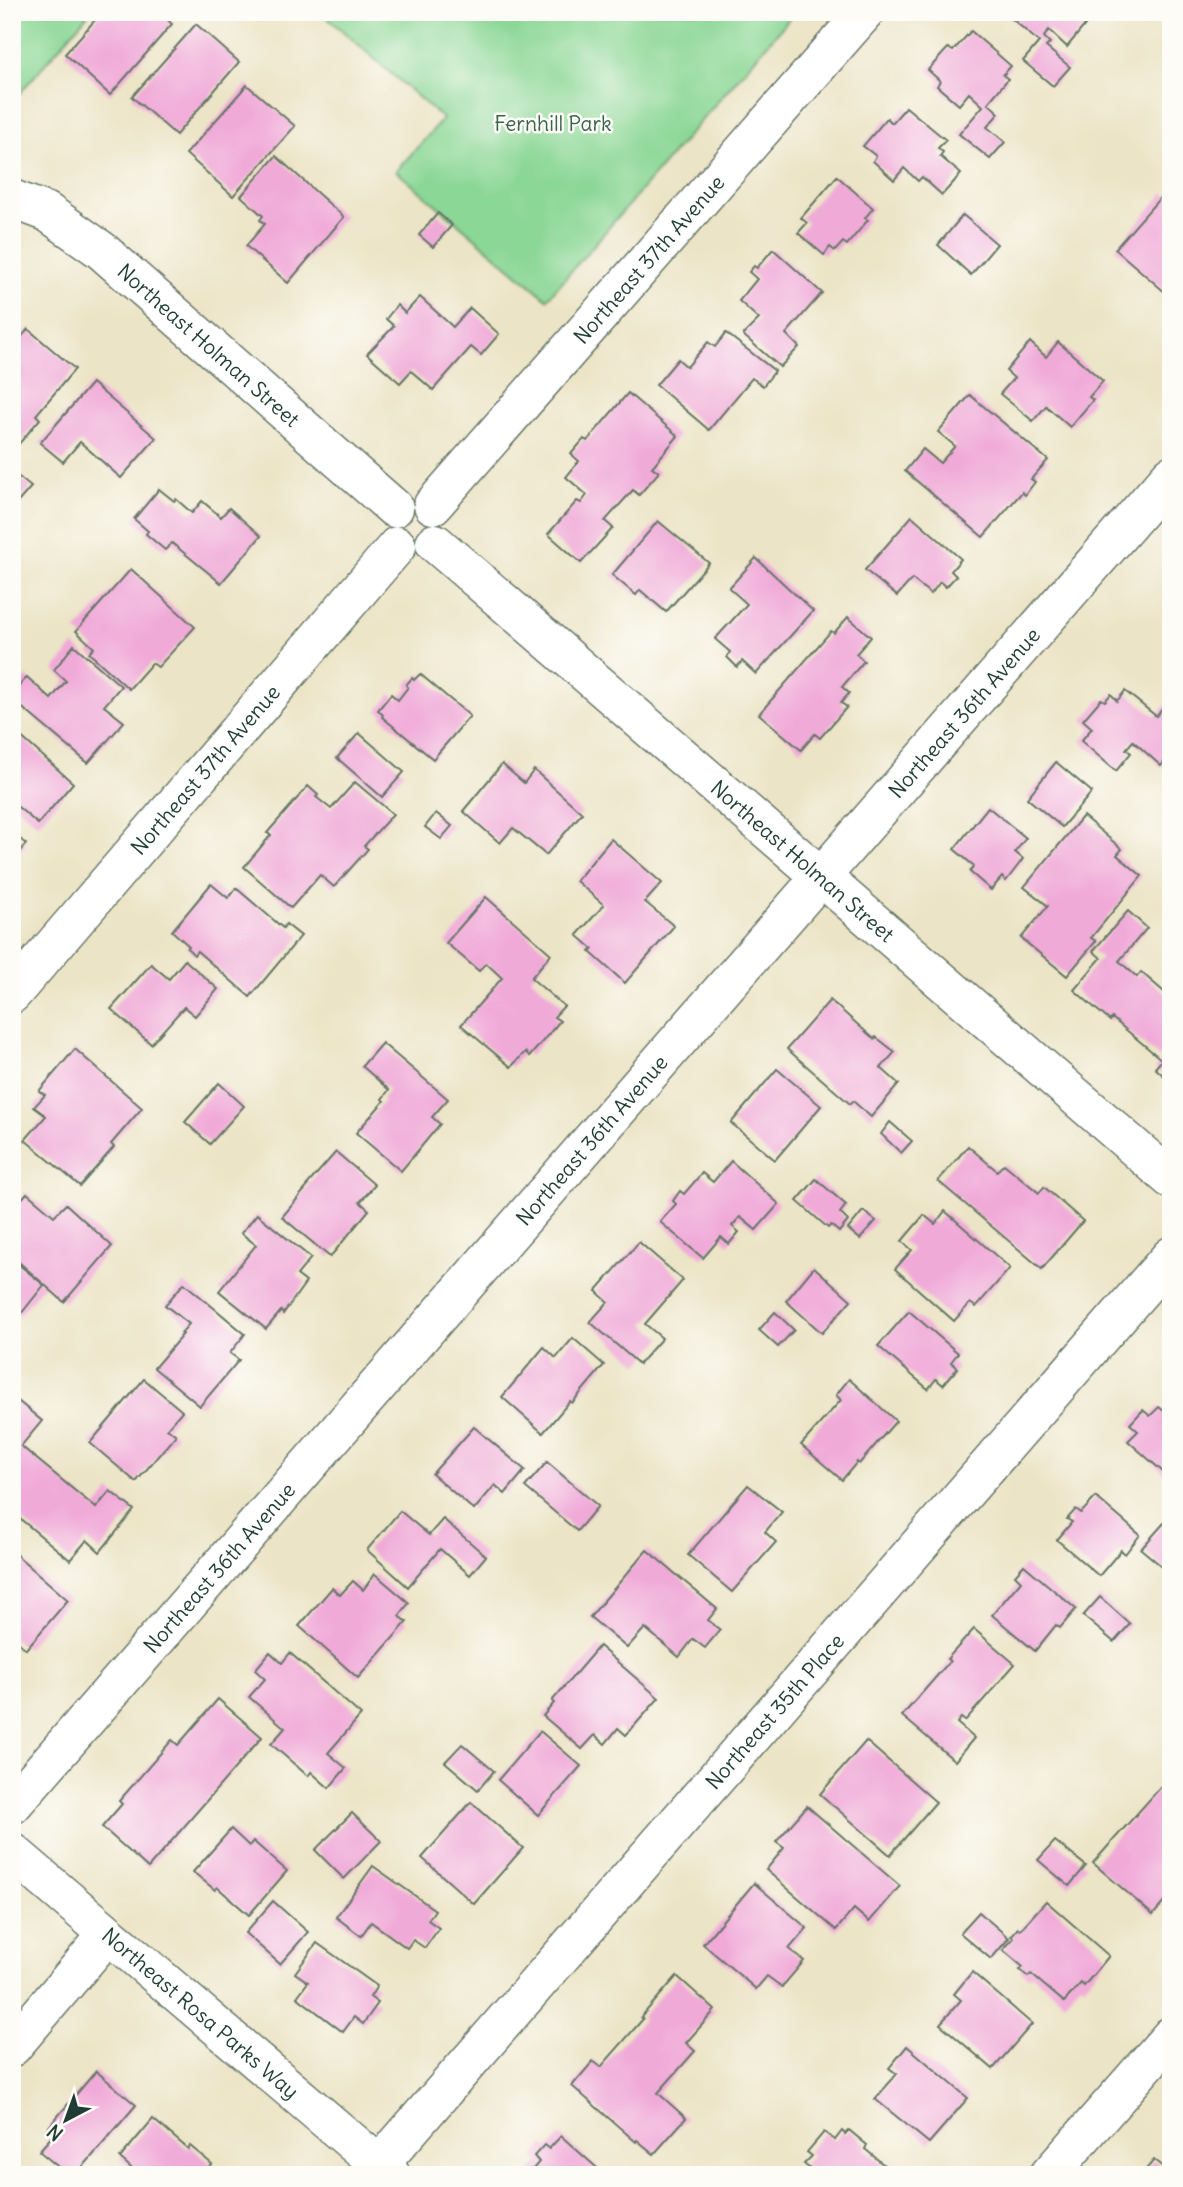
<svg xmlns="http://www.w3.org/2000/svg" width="1183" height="2187" viewBox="0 0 1183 2187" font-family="Delius,sans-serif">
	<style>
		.green { fill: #8bd795; stroke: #558a64; stroke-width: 2 }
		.building { fill: #f0aad8 }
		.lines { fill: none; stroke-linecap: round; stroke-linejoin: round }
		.street-casing { stroke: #677767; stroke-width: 41 }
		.street { stroke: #fff; stroke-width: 38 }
		.labels { text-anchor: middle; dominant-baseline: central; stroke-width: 5; stroke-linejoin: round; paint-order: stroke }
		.park-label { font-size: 21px; fill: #3a644c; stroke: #fdfcf7 }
		.street-label { font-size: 21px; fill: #1f3d34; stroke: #fdfcf7 }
	</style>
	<rect width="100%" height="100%" fill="#fdfcf7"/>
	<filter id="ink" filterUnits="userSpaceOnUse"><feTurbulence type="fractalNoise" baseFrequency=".0143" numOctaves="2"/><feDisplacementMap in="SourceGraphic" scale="14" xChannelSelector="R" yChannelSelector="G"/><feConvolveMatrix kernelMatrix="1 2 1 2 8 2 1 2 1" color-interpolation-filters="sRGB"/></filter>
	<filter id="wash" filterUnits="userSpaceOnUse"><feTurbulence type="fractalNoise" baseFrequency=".00686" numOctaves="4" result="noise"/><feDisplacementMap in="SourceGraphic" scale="28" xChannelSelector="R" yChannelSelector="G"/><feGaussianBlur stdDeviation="1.57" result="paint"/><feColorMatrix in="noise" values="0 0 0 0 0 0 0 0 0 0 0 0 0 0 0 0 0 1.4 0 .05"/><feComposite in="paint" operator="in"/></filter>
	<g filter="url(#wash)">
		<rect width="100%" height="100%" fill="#ece4c6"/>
		<g class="green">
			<path d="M12,12H90L12,102Z"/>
			<path d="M321,12H795L547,299L396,171L443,119Z"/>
		</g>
		<g id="blocks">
			<g class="building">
				<path d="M102,12H159L172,24L110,95L65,54Z"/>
				<path d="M1004,12H1082L1090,19L1067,47L1049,30L1044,37L1050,43L1046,47L1070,67L1053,86L1023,61L1039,42Z"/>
				<path d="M196,24L239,62L176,135L132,97Z"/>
				<path d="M971,31L1011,66L1003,75L1008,79L988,103L999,113L987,127L1005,142L990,159L959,134L983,106L969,93L959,105L937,86L940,81L928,70L948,48L953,51Z"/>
				<path d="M247,85L295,126L233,196L186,154Z"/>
				<path d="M906,107L946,140L938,148L943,152L940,156L961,174L942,195L922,177L918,181L904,168L894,180L873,161L876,156L863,146L887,118L892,123Z"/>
				<path d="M276,156L344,217L288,283L246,246L265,224L260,220L263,216L241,196Z"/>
				<path d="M837,176L873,208L865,218L868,220L847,245L843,242L835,251L830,247L824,255L798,233L807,223L801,218Z"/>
				<path d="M1164,193L1171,198V290L1167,294L1115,249Z"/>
				<path d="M438,213L452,225L433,247L419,235Z"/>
				<path d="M963,215L997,244L971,275L938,245Z"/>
				<path d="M773,249L822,293L786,334L799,347L780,367L743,335L759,319L739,301L757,279L749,272L754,266L757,268Z"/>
				<path d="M420,297L453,327L470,308L499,334L481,355L471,347L433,390L411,371L400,383L367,354L394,326L386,319L397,305L405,313Z"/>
				<path d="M28,329L75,369L36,415L40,419L12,452V349Z"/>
				<path d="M726,333L775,371L763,386L752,378L709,430L656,385L678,359L687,367L708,342L715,347Z"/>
				<path d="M1030,342L1046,357L1058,342L1103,381L1089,397L1093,400L1070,427L1046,406L1033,421L1000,394L1014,378L1006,371Z"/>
				<path d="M92,383L156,438L121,478L80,442L63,462L40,443Z"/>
				<path d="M628,393L678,436L652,467L659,472L639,495L633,490L605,521L613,528L581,563L548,534L577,501L581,503L587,495L566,477L579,461L571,454L584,439L587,441Z"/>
				<path d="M970,395L1048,460L1031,479L1035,482L1025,495L1022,492L983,537L905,471L923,449L940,463L955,446L938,432Z"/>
				<path d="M14,473L31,487L12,509V475Z"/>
				<path d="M159,489L174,501L176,499L192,513L202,501L221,517L229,508L261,536L221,583L172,543L165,550L146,534L148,531L134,519Z"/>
				<path d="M912,516L961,559L951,571L956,576L946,587L940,582L931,594L912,579L897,596L865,570Z"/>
				<path d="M658,521L709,563L666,612L640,590L636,595L612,575Z"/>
				<path d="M756,558L813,611L756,674L742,661L737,667L727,657L730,652L715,639L747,604L729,588Z"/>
				<path d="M131,569L195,627L158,667L152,663L129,689L89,653L94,648L76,631Z"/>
				<path d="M848,617L871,637L856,654L864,661L842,687L849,693L841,703L847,707L820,738L815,734L801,750L759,714L831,631L834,633Z"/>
				<path d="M74,645L121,686L104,706L124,722L88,763L12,699V694L27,677L51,699L66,681L54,670Z"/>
				<path d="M420,674L470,716L433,759L382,717L383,715L378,710L391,694L398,700L408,687L406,685L412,678L414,680Z"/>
				<path d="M1125,691L1156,716L1171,699V754L1161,766L1133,741L1126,749L1131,753L1116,771L1081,741L1092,728L1083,720L1101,699L1105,701L1111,694L1117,701Z"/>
				<path d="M359,733L404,772L382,797L337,758Z"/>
				<path d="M18,734L73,783L38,824L12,802V741Z"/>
				<path d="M1056,762L1092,792L1062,827L1027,798Z"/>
				<path d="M502,764L524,783L534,770L582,813L546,855L513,828L500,843L463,811Z"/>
				<path d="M355,782L393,814L364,846L368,849L334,887L320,875L291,908L244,867L271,835L267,833L308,786L318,795L316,797L331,809Z"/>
				<path d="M988,807L1026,838L1015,852L1023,859L1006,881L1002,877L991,890L970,872L974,866L954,849Z"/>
				<path d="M436,813L452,826L441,839L425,827Z"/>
				<path d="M1083,816L1122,849L1117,855L1142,876L1091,938L1096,941L1067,976L1021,938L1048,906L1024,887Z"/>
				<path d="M12,832L26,844L12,860Z"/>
				<path d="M611,839L662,883L645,902L674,926L625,983L590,952L593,949L577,935L604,905L576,881Z"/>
				<path d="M211,884L228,898L236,888L283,928L286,924L301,936L250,997L197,951L194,955L187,948L189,946L172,931Z"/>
				<path d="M486,897L551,954L531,978L564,1006L554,1017L560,1021L530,1056L525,1052L511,1067L461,1025L502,978L486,963L479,971L446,943Z"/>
				<path d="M1128,911L1147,928L1119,961L1137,977L1141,972L1171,998V1082L1155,1068L1162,1060L1112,1018L1110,1021L1074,990L1101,958L1093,951Z"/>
				<path d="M185,960L218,989L195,1016L184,1007L151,1044L111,1009L151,964L169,979Z"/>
				<path d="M830,1000L874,1039L876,1037L895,1052L881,1068L899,1084L871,1117L853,1101L850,1104L787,1049Z"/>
				<path d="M382,1043L448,1099L432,1117L440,1124L401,1171L356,1133L384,1101L382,1099L389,1090L362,1066Z"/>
				<path d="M75,1049L142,1108L111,1144L114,1147L80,1186L25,1140L46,1116L34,1107L45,1095L39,1091Z"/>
				<path d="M777,1069L821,1106L775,1160L731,1123Z"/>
				<path d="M219,1083L244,1106L210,1144L185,1122Z"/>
				<path d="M890,1122L912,1141L901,1153L881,1134Z"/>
				<path d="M968,1146L997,1171L1004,1164L1039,1193L1044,1187L1083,1221L1042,1269L938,1181Z"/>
				<path d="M336,1152L375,1185L360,1202L369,1210L330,1257L282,1217L308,1186L307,1185Z"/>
				<path d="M731,1161L779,1204L756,1230L740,1217L732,1226L739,1232L729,1244L721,1237L703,1258L660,1222L676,1204L673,1201L680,1191L684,1194L702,1173L713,1182Z"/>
				<path d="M816,1179L846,1205L840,1213L848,1221L839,1232L831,1225L828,1228L797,1201Z"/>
				<path d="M27,1193L54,1216L66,1204L112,1246L64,1302L12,1256V1210Z"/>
				<path d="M863,1211L876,1221L860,1239L848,1229Z"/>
				<path d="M945,1211L1010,1268L976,1307L970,1303L954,1321L895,1269L912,1250L902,1241L924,1215L935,1224Z"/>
				<path d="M257,1214L311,1258L297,1275L306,1282L283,1314L281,1311L266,1329L219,1291L256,1245L241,1233Z"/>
				<path d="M639,1242L683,1280L645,1324L662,1338L639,1364L590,1322L608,1302L596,1291Z"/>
				<path d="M12,1259L44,1285L20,1315L12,1309Z"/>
				<path d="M814,1267L851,1300L822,1333L786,1301Z"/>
				<path d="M184,1283L245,1334L230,1353L239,1360L200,1406L154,1368L183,1334L181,1333L189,1324L165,1305Z"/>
				<path d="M909,1311L958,1353L951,1362L958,1368L943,1385L936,1379L928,1389L878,1346Z"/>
				<path d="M775,1312L794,1330L778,1347L759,1330Z"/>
				<path d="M573,1338L604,1365L572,1403L570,1401L543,1433L502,1397L544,1347L556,1358Z"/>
				<path d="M144,1379L182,1411L167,1428L176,1435L136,1482L90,1443Z"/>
				<path d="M849,1379L896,1421L859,1464L857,1462L842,1480L801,1445L841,1400L836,1395Z"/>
				<path d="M12,1396L42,1421L21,1446L96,1508L110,1491L134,1510L100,1552L87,1540L70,1560L12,1512Z"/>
				<path d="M1159,1407L1171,1417V1479L1128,1441L1138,1431L1130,1424L1143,1410L1150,1416Z"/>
				<path d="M474,1427L525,1470L505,1494L495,1485L474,1510L432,1474Z"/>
				<path d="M547,1462L598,1506L577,1531L525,1487Z"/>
				<path d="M748,1485L782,1512L765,1532L776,1542L732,1592L688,1555Z"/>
				<path d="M1096,1497L1140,1535L1125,1554L1121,1550L1099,1576L1057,1540L1072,1522L1067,1519L1076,1509L1081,1513Z"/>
				<path d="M400,1511L429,1535L443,1519L486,1556L470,1575L440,1549L408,1587L367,1550Z"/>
				<path d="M1164,1523L1171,1529V1574L1141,1549Z"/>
				<path d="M647,1550L717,1609L708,1620L720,1630L705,1648L693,1639L679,1657L645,1628L627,1648L590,1617Z"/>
				<path d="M12,1551L68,1600L26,1649L12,1637Z"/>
				<path d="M1024,1565L1076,1609L1060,1628L1056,1625L1035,1651L992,1615L1021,1581L1015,1575Z"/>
				<path d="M375,1574L409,1603L399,1616L407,1622L358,1678L299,1626L332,1588L340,1595L353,1581L363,1590Z"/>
				<path d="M1100,1597L1130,1624L1114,1642L1083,1616Z"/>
				<path d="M974,1629L1015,1664L965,1721L961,1718L957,1723L974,1738L955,1761L902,1716L950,1661L947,1659Z"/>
				<path d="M599,1646L659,1698L626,1735L618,1728L605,1744L595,1735L582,1749L543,1716L554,1703L552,1701Z"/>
				<path d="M270,1652L282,1663L290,1653L361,1715L328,1753L346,1768L329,1788L311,1772L308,1776L271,1744L285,1728L249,1697L265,1679L255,1670Z"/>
				<path d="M218,1699L262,1737L148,1868L102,1827L122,1804L119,1801L172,1740L178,1745Z"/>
				<path d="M540,1731L581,1766L538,1815L498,1780Z"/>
				<path d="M866,1741L936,1802L890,1855L820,1794Z"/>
				<path d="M462,1744L494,1771L478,1790L445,1762Z"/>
				<path d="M1166,1781L1171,1785V1894L1153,1915L1093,1863Z"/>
				<path d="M471,1802L523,1848L474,1904L422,1858Z"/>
				<path d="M807,1806L900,1886L869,1922L854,1909L836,1930L766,1870L784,1848L776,1842Z"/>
				<path d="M352,1813L381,1841L344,1879L315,1850Z"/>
				<path d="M231,1829L249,1846L253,1841L287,1871L249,1915L217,1887L215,1890L193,1872Z"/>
				<path d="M1055,1841L1086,1866L1069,1886L1038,1860Z"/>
				<path d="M373,1866L435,1910L428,1920L439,1928L425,1948L413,1940L407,1948L371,1922L361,1936L336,1917Z"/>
				<path d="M754,1883L807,1928L789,1949L804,1961L782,1987L767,1976L756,1989L703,1944Z"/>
				<path d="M273,1901L308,1932L280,1964L245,1933Z"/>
				<path d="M1046,1901L1109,1956L1084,1986L1081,1983L1064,2002L1031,1974L1028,1977L1020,1970L1023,1967L1003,1950L1014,1938L1011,1936L1018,1928L1020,1930Z"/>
				<path d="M979,1912L1009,1938L991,1959L960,1933Z"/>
				<path d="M317,1943L377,1986L370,1997L378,2003L363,2024L354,2017L343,2032L297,1997L308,1982L295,1973Z"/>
				<path d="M972,1972L1032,2024L993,2069L940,2024L961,2000L954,1994Z"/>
				<path d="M677,1976L715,2010L686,2043L695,2051L658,2093L686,2118L654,2154L637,2140L636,2142L572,2086L593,2061L601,2067L643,2019L641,2017Z"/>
				<path d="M907,2046L968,2098L929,2143L875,2099L897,2074L889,2068Z"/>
				<path d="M96,2071L136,2105L76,2175H68L39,2151L54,2134L47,2129Z"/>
				<path d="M153,2119L188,2149L190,2146L212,2164L209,2167L218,2175H139L120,2158Z"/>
				<path d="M849,2130L867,2145L865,2149L896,2175H817L804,2164L812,2156L807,2152L824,2132L835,2140L842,2131L845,2134Z"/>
				<path d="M561,2136L605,2175H528L539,2162L534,2156L544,2145L549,2149Z"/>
				<path d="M1171,2158V2175H1141L1154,2160L1163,2167Z"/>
			</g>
		</g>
	</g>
	<g filter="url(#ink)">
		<use href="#blocks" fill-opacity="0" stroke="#677767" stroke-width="2"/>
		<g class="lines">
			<g class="street-casing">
				<g id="street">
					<path id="s1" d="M12,199L47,212L101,250L394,508"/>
					<path id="s2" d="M433,505L865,12"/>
					<path id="s3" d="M435,543L1171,1179"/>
					<path id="s4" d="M12,994L397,546"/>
					<path id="s5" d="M12,1805L1171,475"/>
					<path id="s6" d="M12,1852L391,2175"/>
					<path d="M12,2047L108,1934"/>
					<path id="s7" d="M379,2165L1171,1256"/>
					<path d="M1049,2175L1171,2036"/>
				</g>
			</g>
			<use href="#street" class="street"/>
		</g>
	</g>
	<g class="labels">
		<g class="park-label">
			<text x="553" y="123">Fernhill Park</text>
		</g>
		<g class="street-label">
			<text stroke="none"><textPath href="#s2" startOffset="327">Northeast 37th Avenue</textPath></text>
			<text stroke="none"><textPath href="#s1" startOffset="247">Northeast Holman Street</textPath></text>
			<text stroke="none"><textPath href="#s5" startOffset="1449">Northeast 36th Avenue</textPath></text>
			<text stroke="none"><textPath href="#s4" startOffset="296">Northeast 37th Avenue</textPath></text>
			<text stroke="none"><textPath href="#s3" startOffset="486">Northeast Holman Street</textPath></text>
			<text stroke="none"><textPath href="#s5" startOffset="882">Northeast 36th Avenue</textPath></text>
			<text stroke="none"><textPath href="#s5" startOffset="315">Northeast 36th Avenue</textPath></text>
			<text stroke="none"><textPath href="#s7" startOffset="602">Northeast 35th Place</textPath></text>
			<text stroke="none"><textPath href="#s6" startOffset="248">Northeast Rosa Parks Way</textPath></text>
		</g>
	</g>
	<rect width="1183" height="2187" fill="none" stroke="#fdfcf7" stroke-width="42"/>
	<g transform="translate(66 2120) rotate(221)" stroke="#fdfcf7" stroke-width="5" paint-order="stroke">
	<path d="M0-5L12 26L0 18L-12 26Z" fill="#1f3d34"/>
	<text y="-10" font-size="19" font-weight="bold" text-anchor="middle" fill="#1f3d34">N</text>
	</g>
</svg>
